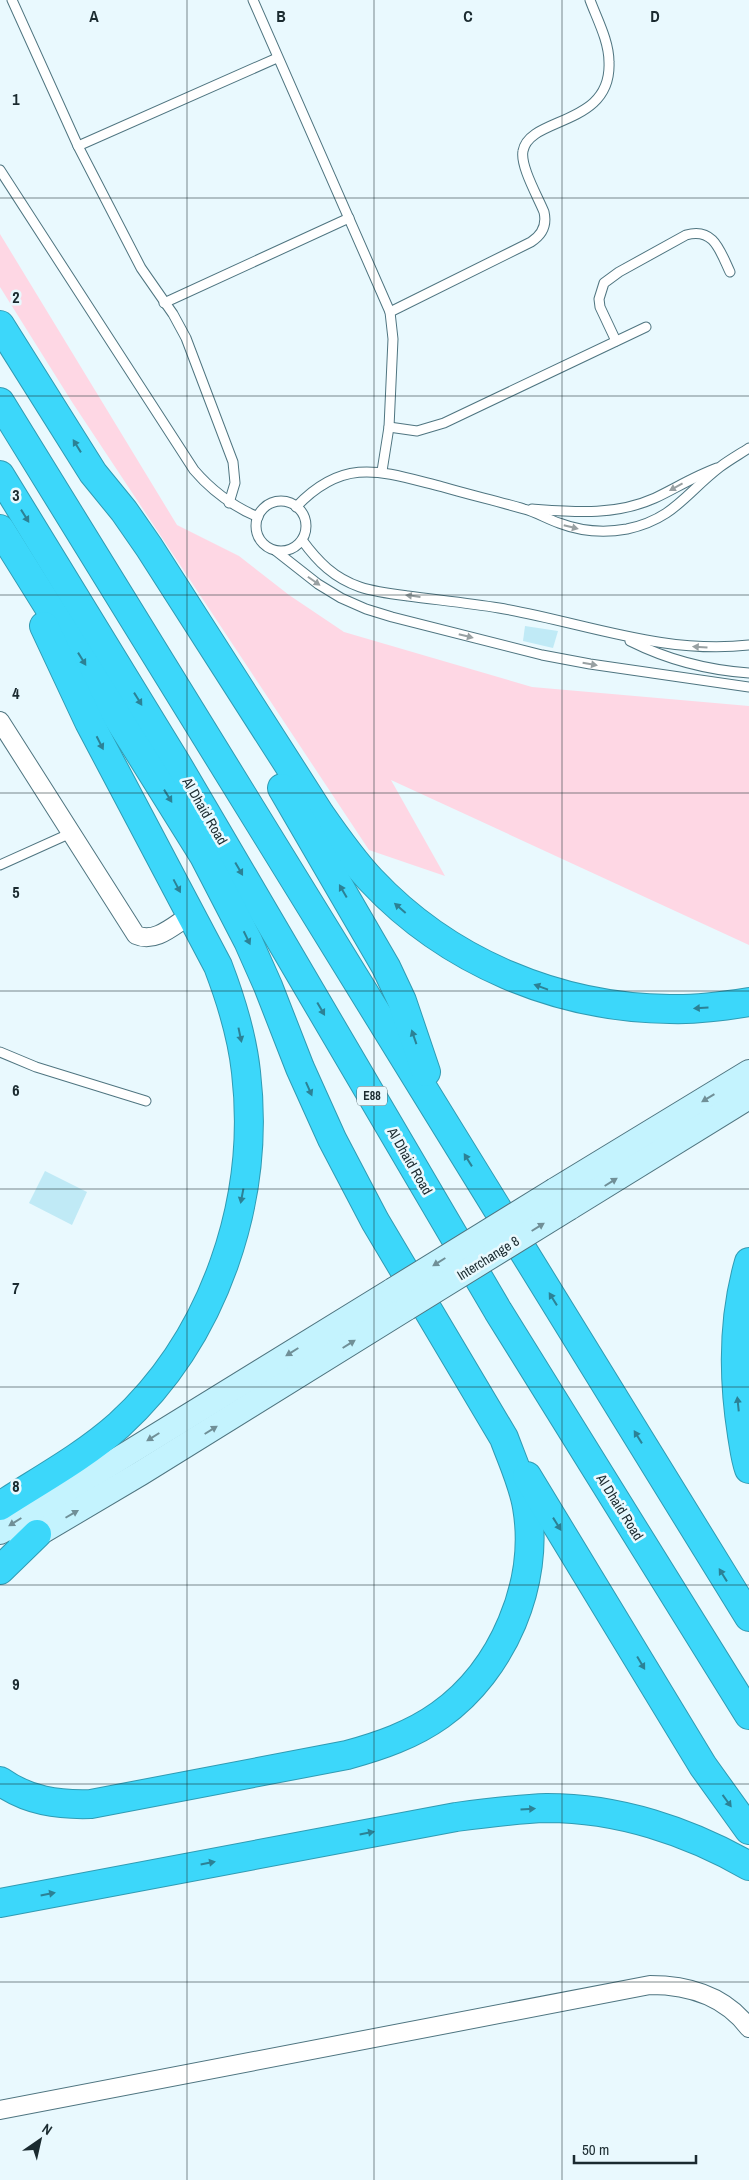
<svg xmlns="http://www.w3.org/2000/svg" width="749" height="2180" viewBox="0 0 749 2180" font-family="'Archivo Narrow',sans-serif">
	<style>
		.green { fill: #fed7e4 }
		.building { fill: #c0eaf6 }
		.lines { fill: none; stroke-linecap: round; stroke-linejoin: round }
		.service-casing { stroke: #4f7580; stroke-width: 11 }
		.minor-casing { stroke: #4f7580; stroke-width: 20 }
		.secondary-casing { stroke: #4f7580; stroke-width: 26 }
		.motorway-casing { stroke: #309bb3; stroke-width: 30 }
		.service { stroke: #fff; stroke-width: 9 }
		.minor { stroke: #fff; stroke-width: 18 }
		.secondary { stroke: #c4f3fe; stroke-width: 24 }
		.motorway { stroke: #3cd7fa; stroke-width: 28 }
		.secondary-bridge-casing { stroke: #4f7580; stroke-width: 26; stroke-linecap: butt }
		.secondary-bridge { stroke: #c4f3fe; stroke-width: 24 }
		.oneway { fill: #2c8195 }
		.oneway2 { fill: #98a0a2 }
		.oneway3 { fill: #708f97 }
		.grid { fill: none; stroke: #1b2b30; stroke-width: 1; stroke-opacity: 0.55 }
		.labels { text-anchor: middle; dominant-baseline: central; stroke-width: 5; stroke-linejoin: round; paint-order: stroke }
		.shield { fill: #e9f9fe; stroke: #59696e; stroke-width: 1 }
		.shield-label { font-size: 12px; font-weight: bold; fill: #1b2b30 }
		.street-label { font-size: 14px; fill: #1b2b30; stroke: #e9f9fe }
		.grid-label { font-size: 16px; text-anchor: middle; font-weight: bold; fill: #1b2b30; stroke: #e9f9fe; stroke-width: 5; stroke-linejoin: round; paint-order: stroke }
	</style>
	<rect width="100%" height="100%" fill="#e9f9fe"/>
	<path class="green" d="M0,234L177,525L239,556L289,595L344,632L532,687L749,706V945L391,780L445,876L369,850L72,402L0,287Z"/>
	<g class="building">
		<path d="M525,626L558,631L553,648L523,641Z"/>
		<path d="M45,1171L87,1192L72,1225L29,1203Z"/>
	</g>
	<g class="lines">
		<g class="service-casing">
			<g id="service">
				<path d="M12,0L78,146L141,268L173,314L186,338L233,462L235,483L229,503"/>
				<path d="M253,0L390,312L393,339L389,427L382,471"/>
				<path d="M78,146L277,58"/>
				<path d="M0,170L194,470C212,491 232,506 258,517"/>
				<path d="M164,303L349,218"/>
				<path d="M390,312L531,242C542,235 547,225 544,212C538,197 520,166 523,151C529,116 612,127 609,62C609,41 597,19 590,0"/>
				<path d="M616,341L600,307L599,299L604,283L619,272L686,235C714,227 720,251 730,272"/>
				<path d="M389,427L417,431L444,423L646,327"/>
				<circle cx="281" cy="526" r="25"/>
				<path d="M296,507C345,455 383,472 443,487C470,495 497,501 524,509C536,512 547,519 559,523C580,531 605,533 627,529C674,519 686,493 720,467C729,460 740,454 749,448"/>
				<path d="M532,509C574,512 615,516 655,498C676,488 695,476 717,468"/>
				<path d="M302,540C318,562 334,578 360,587C375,592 392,594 408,596C438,600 469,603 499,608C582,622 663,655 749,645"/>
				<path d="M276,551L318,584L341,598L366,609L392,617L542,655L590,664L749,687"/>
				<path d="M630,641C668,660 706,670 749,673"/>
				<path d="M0,865L71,833"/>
				<path d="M0,1052L36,1067L146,1101"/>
			</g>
		</g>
		<g class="minor-casing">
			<g id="minor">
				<path d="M0,721L136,935C156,944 175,924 192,914"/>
				<path d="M0,2110L650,1985C688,1985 725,1996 749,2028"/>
			</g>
		</g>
		<g class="secondary-casing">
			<g id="secondary">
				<path d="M555,1190L749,1072"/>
				<path d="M569,1208L749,1097"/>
				<path d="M0,1532L393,1290"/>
				<path d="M21,1544L141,1473L407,1308"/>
			</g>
		</g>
		<g class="motorway-casing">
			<g id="motorway">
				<path d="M0,325L93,473L124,511L149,547L320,814C336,837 352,860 371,880C448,962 558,1008 670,1009C696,1010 723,1006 749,1002"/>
				<path d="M0,402L749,1617"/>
				<path d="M0,475L177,764L498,1311L749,1715"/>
				<path d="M0,529L204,856L248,941L268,986L300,1068L332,1139L375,1221L504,1438C512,1460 523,1483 527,1507C540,1583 503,1670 440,1715C412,1735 380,1746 347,1755L91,1804C58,1805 28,1801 0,1781"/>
				<path d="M282,788L386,967L402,1001L426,1072"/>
				<path d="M749,1262C733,1317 733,1378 742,1435C744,1446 745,1458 749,1469"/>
				<path d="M527,1476L703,1766L749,1830"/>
				<path d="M0,1506C40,1480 83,1457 119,1425C215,1337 261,1200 246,1072C242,1035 231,1000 218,966L89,722L44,626"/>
				<path d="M0,1570L37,1534"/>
				<path d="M0,1903L456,1817C486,1813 516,1809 547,1808C618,1808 688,1831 749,1866"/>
			</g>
		</g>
		<use href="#service" class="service"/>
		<use href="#minor" class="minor"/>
		<use href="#secondary" class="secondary"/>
		<use href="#motorway" class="motorway"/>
		<g class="secondary-bridge-casing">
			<g id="secondary-bridge">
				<path d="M393,1290L555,1190"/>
				<path d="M407,1308L569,1208"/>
			</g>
		</g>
		<use href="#secondary-bridge" class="secondary-bridge"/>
	</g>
	<defs><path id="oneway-solid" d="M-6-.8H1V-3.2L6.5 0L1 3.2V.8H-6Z" transform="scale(1.25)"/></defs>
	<g class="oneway">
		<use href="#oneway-solid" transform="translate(77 446) rotate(-122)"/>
		<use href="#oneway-solid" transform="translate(25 516) rotate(58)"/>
		<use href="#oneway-solid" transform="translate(82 659) rotate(58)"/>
		<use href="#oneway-solid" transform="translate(138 699) rotate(58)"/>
		<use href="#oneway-solid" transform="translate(100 743) rotate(63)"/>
		<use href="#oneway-solid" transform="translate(168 796) rotate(58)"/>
		<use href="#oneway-solid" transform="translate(239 869) rotate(60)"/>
		<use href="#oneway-solid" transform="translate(177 886) rotate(62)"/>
		<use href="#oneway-solid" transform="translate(343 891) rotate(-120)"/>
		<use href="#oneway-solid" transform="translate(400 908) rotate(-139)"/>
		<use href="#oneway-solid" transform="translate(247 938) rotate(64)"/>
		<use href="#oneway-solid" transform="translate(541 987) rotate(-160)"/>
		<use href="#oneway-solid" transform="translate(701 1008) rotate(177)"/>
		<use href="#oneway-solid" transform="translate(321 1009) rotate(60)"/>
		<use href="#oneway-solid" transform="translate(240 1035) rotate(78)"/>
		<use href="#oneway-solid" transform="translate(414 1037) rotate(-109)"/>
		<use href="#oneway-solid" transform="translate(309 1089) rotate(66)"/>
		<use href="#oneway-solid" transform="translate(468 1160) rotate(-122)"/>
		<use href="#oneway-solid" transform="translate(242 1196) rotate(101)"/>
		<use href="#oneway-solid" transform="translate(553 1299) rotate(-122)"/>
		<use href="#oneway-solid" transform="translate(738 1404) rotate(-96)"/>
		<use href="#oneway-solid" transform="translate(638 1437) rotate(-122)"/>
		<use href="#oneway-solid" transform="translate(557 1524) rotate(58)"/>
		<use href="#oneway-solid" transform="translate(723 1575) rotate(-122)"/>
		<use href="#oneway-solid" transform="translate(641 1663) rotate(59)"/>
		<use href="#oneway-solid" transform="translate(727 1801) rotate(54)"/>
		<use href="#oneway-solid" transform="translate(528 1809) rotate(-3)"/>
		<use href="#oneway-solid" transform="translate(367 1833) rotate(-11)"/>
		<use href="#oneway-solid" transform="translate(208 1863) rotate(-11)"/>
		<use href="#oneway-solid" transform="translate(48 1894) rotate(-11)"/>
	</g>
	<g class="oneway2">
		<use href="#oneway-solid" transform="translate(676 487) rotate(151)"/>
		<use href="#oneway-solid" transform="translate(571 527) rotate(14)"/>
		<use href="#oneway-solid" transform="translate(314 581) rotate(35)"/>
		<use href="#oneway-solid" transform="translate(413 596) rotate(-173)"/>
		<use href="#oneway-solid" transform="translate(466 636) rotate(14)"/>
		<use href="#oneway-solid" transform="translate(700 647) rotate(-177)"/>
		<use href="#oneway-solid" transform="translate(590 664) rotate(10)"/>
	</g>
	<g class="oneway3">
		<use href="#oneway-solid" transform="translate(708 1098) rotate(149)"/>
		<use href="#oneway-solid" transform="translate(611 1182) rotate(-32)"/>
		<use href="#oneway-solid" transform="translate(538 1227) rotate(-32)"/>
		<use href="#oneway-solid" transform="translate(439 1262) rotate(148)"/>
		<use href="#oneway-solid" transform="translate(349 1344) rotate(-32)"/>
		<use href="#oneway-solid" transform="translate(292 1352) rotate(148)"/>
		<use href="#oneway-solid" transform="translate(211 1430) rotate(-32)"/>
		<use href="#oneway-solid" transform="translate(153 1437) rotate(148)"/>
		<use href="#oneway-solid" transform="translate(72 1514) rotate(-30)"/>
		<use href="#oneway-solid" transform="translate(15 1522) rotate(148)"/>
	</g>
	<path class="grid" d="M187,0V2180M374,0V2180M562,0V2180M0,198H749M0,396H749M0,595H749M0,793H749M0,991H749M0,1189H749M0,1387H749M0,1585H749M0,1784H749M0,1982H749"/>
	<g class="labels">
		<rect class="shield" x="357" y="1086.5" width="30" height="19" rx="4"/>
		<g class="shield-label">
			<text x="372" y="1096">E88</text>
		</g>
		<g class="street-label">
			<text transform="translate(205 811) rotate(60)">Al Dhaid Road</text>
			<text transform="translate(410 1161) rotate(60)">Al Dhaid Road</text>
			<text transform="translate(488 1258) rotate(-32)">Interchange 8</text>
			<text transform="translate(620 1507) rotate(58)">Al Dhaid Road</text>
		</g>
	</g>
	<g class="grid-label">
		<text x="94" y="22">A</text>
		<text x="281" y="22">B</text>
		<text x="468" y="22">C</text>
		<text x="655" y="22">D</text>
		<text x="16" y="105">1</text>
		<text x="16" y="303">2</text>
		<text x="16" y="501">3</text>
		<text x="16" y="699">4</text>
		<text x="16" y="898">5</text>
		<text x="16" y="1096">6</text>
		<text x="16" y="1294">7</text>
		<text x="16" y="1492">8</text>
		<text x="16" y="1690">9</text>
	</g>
	<g transform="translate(40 2140) rotate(34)" stroke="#e9f9fe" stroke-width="4" paint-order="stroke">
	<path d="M0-4L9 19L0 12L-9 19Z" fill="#1b2b30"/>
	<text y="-8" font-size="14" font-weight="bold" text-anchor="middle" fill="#1b2b30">N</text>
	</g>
	<path d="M574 2155v8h122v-8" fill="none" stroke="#1b2b30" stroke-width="2.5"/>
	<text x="582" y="2155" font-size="15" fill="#1b2b30" stroke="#e9f9fe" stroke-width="4" paint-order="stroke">50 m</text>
</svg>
